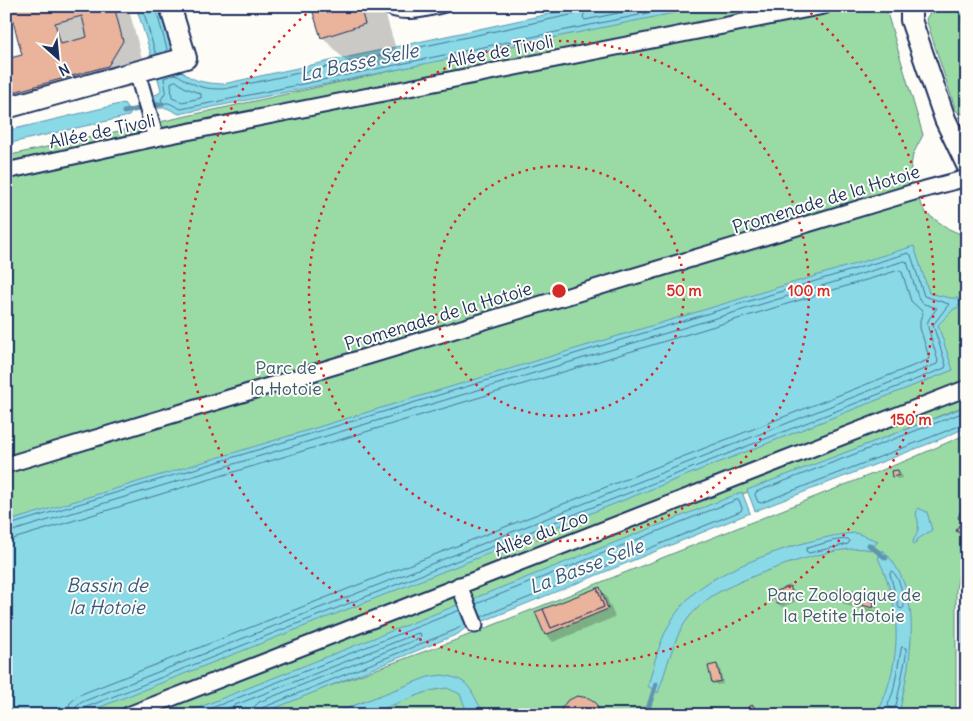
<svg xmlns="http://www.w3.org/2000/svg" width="973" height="721" viewBox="0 0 973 721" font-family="Delius,sans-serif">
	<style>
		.green { fill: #9adba5; stroke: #5a8582 }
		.water { fill: #8ad9e7; stroke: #5e95b0 }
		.shadow { fill: #0003 }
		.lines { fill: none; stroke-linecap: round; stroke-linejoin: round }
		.shore { stroke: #477395; stroke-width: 1 }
		.stream { stroke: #5e95b0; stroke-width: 5 }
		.building { fill: #e9b39c; stroke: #1b2f5e; fill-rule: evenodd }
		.service-casing { stroke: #1b2f5e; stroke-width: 14 }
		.pedestrian-casing { stroke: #1b2f5e; stroke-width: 19 }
		.minor-casing { stroke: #1b2f5e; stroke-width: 24 }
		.service { stroke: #fdfcf7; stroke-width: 10 }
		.pedestrian { stroke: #fdfcf7; stroke-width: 15 }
		.minor { stroke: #fdfcf7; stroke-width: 20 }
		.ring { fill: none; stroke: #d62828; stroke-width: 2.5; stroke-dasharray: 2.5 5 }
		.labels { text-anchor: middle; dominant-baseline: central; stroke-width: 4; stroke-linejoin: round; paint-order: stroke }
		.street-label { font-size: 18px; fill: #1b2f5e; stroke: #fdfcf7 }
		.park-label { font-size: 18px; fill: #3b5a70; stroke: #fdfcf7 }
		.water-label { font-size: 19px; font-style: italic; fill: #375a80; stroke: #fdfcf7 }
		.centre { fill: #d62828; stroke: #fdfcf7; stroke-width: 2.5 }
		.ring-label { font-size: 15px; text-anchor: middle; font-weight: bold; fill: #d62828; stroke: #fdfcf7; stroke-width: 4; stroke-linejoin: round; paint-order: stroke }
	</style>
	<rect width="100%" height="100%" fill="#fdfcf7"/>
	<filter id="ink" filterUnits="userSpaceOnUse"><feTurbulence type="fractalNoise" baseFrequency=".02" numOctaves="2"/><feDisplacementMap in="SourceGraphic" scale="10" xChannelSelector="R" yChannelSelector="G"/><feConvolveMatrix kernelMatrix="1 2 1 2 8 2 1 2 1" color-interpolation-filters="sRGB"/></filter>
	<g filter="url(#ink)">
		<g class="green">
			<path d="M684,6H885L923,135L913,154L909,179L914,192L927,214L949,229L967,237V405L186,715H6V156Z"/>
			<path d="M934,6H967V116L956,111L926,19Z"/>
			<path d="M967,434V544L963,551L956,590V715H250L456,640L910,459Z"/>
		</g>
		<g class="water">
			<path d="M136,6H159L174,54L153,61Z"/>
			<path d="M586,6H708L179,114L167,108H158L154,95L158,94L161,90L157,75L179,68C191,82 206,83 223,84Z"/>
			<path d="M958,6H967V37Z"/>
			<path d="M124,103L131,113L129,116L6,144V131Z"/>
			<path d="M914,246L929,293L950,298H958L960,304L957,308L954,309L938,325L953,370L80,715H6V522Z"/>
			<path d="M967,406V427L941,439L755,511L747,490Z"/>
			<path d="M742,492L750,513L464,629L458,634L258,715H180Z"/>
			<path d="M918,508L927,512L932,530L918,539L914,545L913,541C919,531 920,525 916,514Z"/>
			<path d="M856,533L878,541L871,550C839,541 741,578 712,596C705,601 696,609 690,616C673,636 667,669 658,693L648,686C654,664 660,638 673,618C679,609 687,599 695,592C726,565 816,535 856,533Z"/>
			<path d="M883,550C926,594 910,661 899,714L879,710C902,659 902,608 878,558Z"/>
			<path d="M967,562V715H963L962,602Z"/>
			<path d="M442,675C475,680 468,692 486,715H468L460,694L447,688L429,691L367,715H329L428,677Z"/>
		</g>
		<g class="shadow">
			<path d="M10,6H128L143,62L129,87L35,111L32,108L12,114L13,117L6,119V65L24,56Z"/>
			<path d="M313,6H383L399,59L357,72L322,37Z"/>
			<path d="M898,471L901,474L902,478L897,479L894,476Z"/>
			<path d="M963,509L967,511V523L959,518Z"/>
			<path d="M962,528L965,531L963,535L957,531Z"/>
			<path d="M789,587L793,590L797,601L782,607L778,604L774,592Z"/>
			<path d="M599,588L606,596L615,617L553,642L546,634Z"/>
			<path d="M838,598L874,600L878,603L877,607L879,609L844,599V602L878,611L879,609L881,611L880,615L845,605Z"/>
			<path d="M717,665L720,668L723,684L717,685L713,682Z"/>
			<path d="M596,704L604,715H563Z"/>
		</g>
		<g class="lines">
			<g class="shore">
				<path d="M142,6L155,52L158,54L165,52L167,49L155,6"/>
				<path d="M580,6L579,11L575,14L224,89C200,89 196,86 176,74L164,78L166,91L161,100L163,103H169L181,109L683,6"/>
				<path d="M587,6L583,17L585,20L652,6"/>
				<path d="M176,81L184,87L201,94V98L182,102L172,98L171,83Z"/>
				<path d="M967,411L756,492L755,495L758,502L761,503L967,423"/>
				<path d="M6,526L908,253L911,255L924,296L949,304L933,325L946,365L945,368L84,708L81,711V715"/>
				<path d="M6,533L904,261L907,262L919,300L924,304L937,308L929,319L927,324L938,361L937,364L82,702L76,707L74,715"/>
				<path d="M848,539L850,541L848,544L809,553L806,551L807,548L832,541Z"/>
				<path d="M6,540L13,539L899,270L902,272L911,301L923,312L920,320V328L929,357L928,360L79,695L70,703L67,715"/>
				<path d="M892,571C901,579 903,595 904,607L902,609L899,608L890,574Z"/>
				<path d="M476,604L736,500H739L742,508L741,511L481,617"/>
				<path d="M902,647L906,648V656L896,706L893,708L889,707L888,705L893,692Z"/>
				<path d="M194,715L460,610"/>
				<path d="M210,715L418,633L421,635L420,638L259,702L254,707L252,715"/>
				<path d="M259,715V711L262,708L455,630L465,624"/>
			</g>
			<g class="stream">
				<path d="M124,112L162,104"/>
				<path d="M869,545L886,558"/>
				<path d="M646,715L656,684"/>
			</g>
		</g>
		<g class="building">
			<path d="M9,6H114L123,41L108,66L14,92L6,59L22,55ZM82,16L87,37L61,44L55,23Z"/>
			<path d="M311,6H360L365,24L321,38Z"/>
			<path d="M6,64L13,88L6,90Z"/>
			<path d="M898,470L899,475L892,477L891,471Z"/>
			<path d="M962,508L967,510L964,521L958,518Z"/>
			<path d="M959,525L963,527L960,533L956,531Z"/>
			<path d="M790,586L794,598L777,604L773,592Z"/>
			<path d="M600,587L608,609L545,635L535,612L543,609L551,628L604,607L597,588Z"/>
			<path d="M597,588L604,607L551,628L543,609Z"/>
			<path d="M839,588L868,596L867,600L874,602L873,608L836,598Z"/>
			<path d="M868,596L875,598L874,602L867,600Z"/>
			<path d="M717,664L721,681L712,683L708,666Z"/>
			<path d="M577,696L589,698L596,703L600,715H562L561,709L567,701Z"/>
			<path d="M753,705L757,711L752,714L748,707Z"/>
		</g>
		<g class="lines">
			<g class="service-casing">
				<path id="service" d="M383,6C402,19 426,11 447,6"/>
			</g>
			<g class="pedestrian-casing">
				<g id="pedestrian">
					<path d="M137,72L156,138"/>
					<path d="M6,171L156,138L824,6"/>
					<path d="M6,465L914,192L967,178"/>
					<path d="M459,585L475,625"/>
					<path d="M128,715L967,388"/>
				</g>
			</g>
			<g class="minor-casing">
				<g id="minor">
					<path d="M911,6V20L945,119L967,165"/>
					<path d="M6,108L186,58L170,6"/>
				</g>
			</g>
			<use href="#service" class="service"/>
			<use href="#pedestrian" class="pedestrian"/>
			<use href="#minor" class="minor"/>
		</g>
	</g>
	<g class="ring">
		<circle cx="559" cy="291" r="125"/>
		<circle cx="559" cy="291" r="250"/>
		<path d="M805 8A375 375 0 1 1 313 8"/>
	</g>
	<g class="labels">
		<g class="street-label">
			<text transform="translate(500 51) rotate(-11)">Allée de Tivoli</text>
			<text transform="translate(102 131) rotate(-12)">Allée de Tivoli</text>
			<text transform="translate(826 199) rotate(-17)">Promenade de la Hotoie</text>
			<text transform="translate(438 316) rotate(-17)">Promenade de la Hotoie</text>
			<text transform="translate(541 533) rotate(-21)">Allée du Zoo</text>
		</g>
		<g class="park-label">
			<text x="286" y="367">Parc de<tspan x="286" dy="21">la Hotoie</tspan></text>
			<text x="844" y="594">Parc Zoologique de<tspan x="844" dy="21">la Petite Hotoie</tspan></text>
		</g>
		<g class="water-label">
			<text transform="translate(359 62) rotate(-12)">La Basse Selle</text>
			<text transform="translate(586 566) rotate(-21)">La Basse Selle</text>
			<text x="107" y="585">Bassin de<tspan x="107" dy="22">la Hotoie</tspan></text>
		</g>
	</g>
	<circle cx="559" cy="291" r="8" class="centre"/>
	<g class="ring-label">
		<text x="684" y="296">50 m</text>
		<text x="809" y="296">100 m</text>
		<text x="911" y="425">150 m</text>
	</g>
	<rect width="973" height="721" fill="none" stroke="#fdfcf7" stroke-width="25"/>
	<rect x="12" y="12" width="948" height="696" fill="none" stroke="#1b2f5e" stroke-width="2" filter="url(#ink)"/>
	<g transform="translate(58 58) rotate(153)" stroke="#fdfcf7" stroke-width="4" paint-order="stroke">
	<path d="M0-4L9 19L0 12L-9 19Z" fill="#1b2f5e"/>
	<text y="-8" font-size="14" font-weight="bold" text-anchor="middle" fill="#1b2f5e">N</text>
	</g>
</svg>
